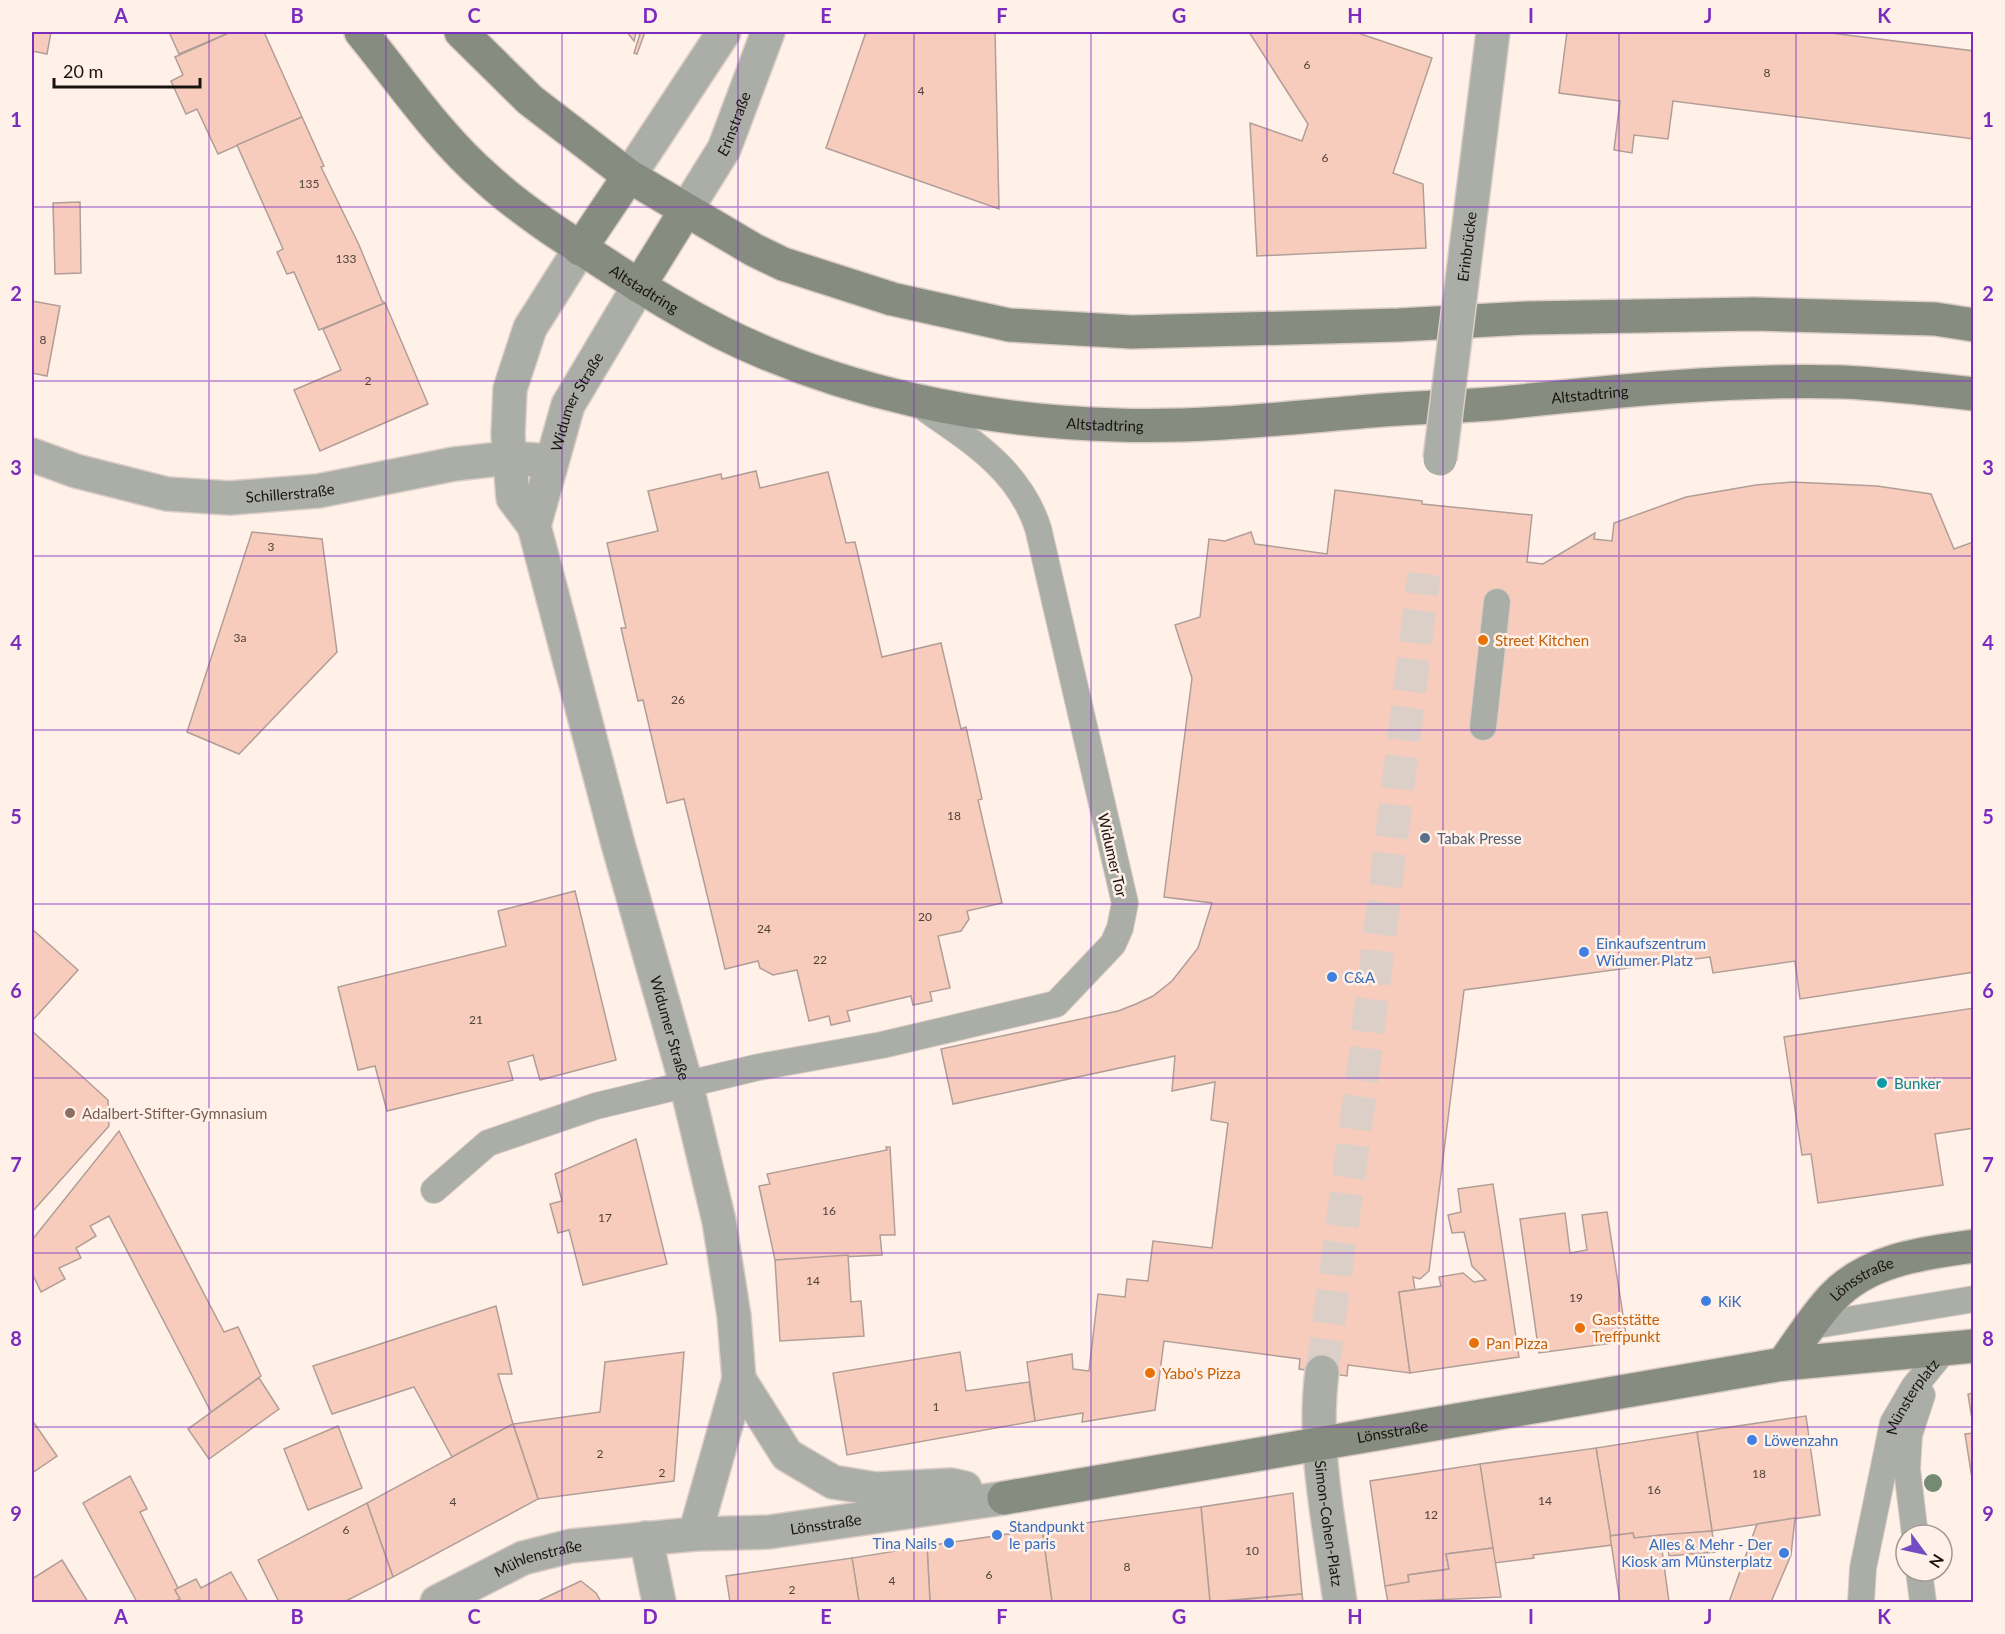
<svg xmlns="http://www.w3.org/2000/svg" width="2005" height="1634" viewBox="0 0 2005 1634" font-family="Lato,sans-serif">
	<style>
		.building { fill: #f7ccbd; stroke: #b19e97; stroke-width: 1.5 }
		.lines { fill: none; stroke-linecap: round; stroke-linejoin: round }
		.street-tunnel { stroke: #dccfc7; stroke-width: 33; stroke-dasharray: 33 16; stroke-linecap: butt }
		.lane-casing { stroke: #dacdc5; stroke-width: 28 }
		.street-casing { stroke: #dacdc5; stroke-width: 36 }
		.secondary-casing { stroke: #dacdc5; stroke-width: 36 }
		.lane { stroke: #aaaea7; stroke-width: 26 }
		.street { stroke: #aaaea7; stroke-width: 33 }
		.secondary { stroke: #878c81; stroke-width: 33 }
		.street-bridge-casing { stroke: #dacdc5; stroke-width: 36; stroke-linecap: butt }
		.street-bridge { stroke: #aaaea7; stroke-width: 33 }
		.tree { fill: #748a72 }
		.grid { fill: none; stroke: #7b2cbf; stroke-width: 1.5; stroke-opacity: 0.55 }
		.food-dot { fill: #e8710a; stroke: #fff0e8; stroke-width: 2 }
		.service-dot { fill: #5c6f8a; stroke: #fff0e8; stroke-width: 2 }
		.shop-dot { fill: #3f7fe0; stroke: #fff0e8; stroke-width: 2 }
		.culture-dot { fill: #0f9aa8; stroke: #fff0e8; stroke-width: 2 }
		.education-dot { fill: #8d6e63; stroke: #fff0e8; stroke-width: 2 }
		.labels { text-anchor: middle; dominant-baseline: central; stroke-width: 5; stroke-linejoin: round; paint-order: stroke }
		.number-label { font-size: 12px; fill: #50413a }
		.street-label { font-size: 15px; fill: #19130f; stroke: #fff0e8 }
		.food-label { font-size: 15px; fill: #c56008; stroke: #fff0e8; text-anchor: start }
		.service-label { font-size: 15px; fill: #4e5e75; stroke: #fff0e8; text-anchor: start }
		.shop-label { font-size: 15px; fill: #366cbe; stroke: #fff0e8; text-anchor: start }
		.culture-label { font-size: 15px; fill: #0d838f; stroke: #fff0e8; text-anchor: start }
		.education-label { font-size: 15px; fill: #785e54; stroke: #fff0e8; text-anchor: start }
		.neatline { fill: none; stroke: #7b2cbf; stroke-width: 2 }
		.grid-label { font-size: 20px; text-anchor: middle; font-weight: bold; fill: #7b2cbf }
	</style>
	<rect width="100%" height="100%" fill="#fff0e8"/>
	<g class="building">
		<path d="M32,32H51L47,54L32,51Z"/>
		<path d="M169,32H231L179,54Z"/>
		<path d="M231,32H264L302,117L218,154L197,109L186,114L171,81L183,75L175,57Z"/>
		<path d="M627,32H645L637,54L634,53L640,34L636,33L634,41Z"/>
		<path d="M866,32H995L999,209L826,148Z"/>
		<path d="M1249,32H1355L1432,58L1393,173L1423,184L1426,248L1257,256L1250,123L1302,141L1308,124Z"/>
		<path d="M1567,32H1823L1974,51V139L1673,101L1668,139L1634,135L1632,153L1614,150L1620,101L1559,93Z"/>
		<path d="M302,117L324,166L321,167L359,245L382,301L385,303L319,330L294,272L287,274L277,252L283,249L237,145Z"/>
		<path d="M80,202L81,273L55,274L53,203Z"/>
		<path d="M32,301L60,306L47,376L32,373Z"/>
		<path d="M385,303L428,404L320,451L294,390L341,370L323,329Z"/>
		<path d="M756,471L760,488L828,472L846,543L855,542L882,657L941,643L961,729L966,727L982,799L978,800L1002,903L967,911L969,919L961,931L938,936L950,988L930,992L932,1001L913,1005L911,996L847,1011L850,1021L831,1025L829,1016L809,1021L797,970L773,975L760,968L758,961L725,969L684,799L667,803L643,700L638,701L621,628H626L607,543L658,531L648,491L721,474L722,479Z"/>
		<path d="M1792,482L1877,486L1931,494L1954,549L1973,542L1974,972L1800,999L1795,961L1713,973L1710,957L1464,990L1429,1271L1420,1279L1413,1277L1415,1290L1399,1292L1410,1373L1348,1365L1347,1376L1299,1369L1300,1359L1164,1341L1155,1410L1082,1422L1083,1413L1035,1421L1027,1362L1072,1354L1073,1369L1089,1371L1098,1294L1125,1297L1127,1279L1148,1281L1153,1241L1212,1248L1228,1123L1211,1120L1215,1082L1172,1091L1175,1056L953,1104L941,1049L1118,1011L1136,1004L1153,996L1172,981L1198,948L1212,903L1164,897L1192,678L1175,625L1200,617L1209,539L1225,541L1251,532L1255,544L1327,554L1335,490L1422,501V504L1532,515L1527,562L1543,564L1595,533L1594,539L1612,541L1614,523L1686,497L1756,485Z"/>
		<path d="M252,532L322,539L337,652L239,754L187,732Z"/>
		<path d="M575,891L616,1060L540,1080L533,1055L508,1062L513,1080L387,1111L375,1066L358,1070L338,987L506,946L498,911Z"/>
		<path d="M32,929L78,970L32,1021Z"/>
		<path d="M1974,1008V1128L1935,1134L1943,1185L1818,1203L1811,1154L1802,1155L1784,1037Z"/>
		<path d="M32,1031L108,1100L109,1126L32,1212Z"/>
		<path d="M119,1131L224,1332L238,1327L261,1376L211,1412L109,1216L90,1226L96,1236L76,1248L81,1258L59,1268L65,1279L41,1292L32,1273V1240Z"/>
		<path d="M636,1139L667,1264L583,1285L569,1230L558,1233L550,1204L562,1201L555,1174Z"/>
		<path d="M886,1147H890L895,1235H880L882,1255L775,1260L759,1186L770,1184L767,1174L887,1150Z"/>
		<path d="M1493,1184L1519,1357L1410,1373L1399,1292L1441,1286L1439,1277L1463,1273L1474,1282L1486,1280L1472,1266L1464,1232L1452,1233L1448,1215L1461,1212L1458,1189Z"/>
		<path d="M1607,1212L1627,1341L1539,1353L1520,1219L1565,1213L1570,1253L1587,1250L1582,1215Z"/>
		<path d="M848,1255L851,1302L861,1301L864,1336L780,1341L775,1260Z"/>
		<path d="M496,1306L512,1374H498L513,1424L452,1457L414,1387L332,1414L313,1366Z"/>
		<path d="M684,1352L674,1481L538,1499L513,1424L600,1412L605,1362Z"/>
		<path d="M960,1352L966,1391L1029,1382L1035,1421L847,1455L833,1373Z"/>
		<path d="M259,1378L279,1409L209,1459L188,1429Z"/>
		<path d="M1974,1393V1432L1968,1394Z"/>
		<path d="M1806,1416L1820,1515L1712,1531L1697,1432Z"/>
		<path d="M32,1420L57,1456L32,1473Z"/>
		<path d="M513,1424L538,1499L393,1577L367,1503Z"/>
		<path d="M338,1426L362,1488L308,1510L284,1449Z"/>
		<path d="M1697,1432L1712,1531L1634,1538L1633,1533L1610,1536L1596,1448Z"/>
		<path d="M1974,1433V1491L1965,1434Z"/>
		<path d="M1596,1448L1612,1545L1533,1555L1534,1558L1494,1563L1480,1464Z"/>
		<path d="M1480,1464L1493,1548L1446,1554L1449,1569L1408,1575L1409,1582L1385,1586L1370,1481Z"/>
		<path d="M130,1476L147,1509L140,1512L178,1588L175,1590L180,1599L174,1602H137L83,1503Z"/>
		<path d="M1293,1493L1302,1594L1210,1602L1201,1507Z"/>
		<path d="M367,1503L393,1577L344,1602H279L258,1560Z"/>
		<path d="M1201,1507L1210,1602H1052L1042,1529Z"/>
		<path d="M1795,1518L1791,1555L1771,1602H1729L1757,1524Z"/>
		<path d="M1042,1529L1052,1602H930L927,1546Z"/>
		<path d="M1712,1531L1715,1552L1669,1556L1668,1549L1661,1550L1660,1535Z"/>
		<path d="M1633,1533L1634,1538L1660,1535L1669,1602H1620L1610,1536Z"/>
		<path d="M927,1546L930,1602H859L852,1558Z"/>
		<path d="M1493,1548L1501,1597L1388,1602L1385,1586L1409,1582L1408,1575L1449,1569L1446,1554Z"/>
		<path d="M852,1558L859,1602H730L726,1576Z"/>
		<path d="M62,1560L88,1602H32V1579Z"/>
		<path d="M231,1572L248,1602H174L180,1599L175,1590L178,1588L196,1579L201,1588Z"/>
		<path d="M581,1581L596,1593L601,1602H536Z"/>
		<path d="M1302,1594L1303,1602H1218Z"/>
	</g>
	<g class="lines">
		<path class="street-tunnel" d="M1322,1372L1361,1087L1424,574"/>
		<g class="lane-casing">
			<g id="lane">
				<path d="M1483,727L1497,602"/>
				<path d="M434,1190L488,1143L596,1106L759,1067L882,1045L1056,1004L1113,944L1120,928L1125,903L1038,528C1018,467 968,439 917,403"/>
				<path d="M1811,1326L1974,1299"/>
				<path d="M1915,1535L1907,1469L1909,1435L1922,1395"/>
				<path d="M1919,1571L1923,1602"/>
				<path id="s1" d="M1861,1602L1863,1568L1893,1423L1914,1387L1945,1349"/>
			</g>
		</g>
		<g class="street-casing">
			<g id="street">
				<path d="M629,176L724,32"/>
				<path id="s2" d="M686,210L724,149L768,32"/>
				<path id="s3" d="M580,249L530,328L510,389L508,435L513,498L534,526L618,844L686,1083L719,1221L734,1316L739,1379L695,1534"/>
				<path id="s4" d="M32,455L76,471L167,494L230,498L318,491L454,464L510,458L550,461"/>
				<path id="s5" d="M534,526L568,405L639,286"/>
				<path id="s6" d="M1322,1372C1312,1449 1330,1526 1340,1602"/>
				<path d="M739,1379L787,1455L833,1482L876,1489L951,1485L965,1488"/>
				<path d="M646,1538L659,1602"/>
				<path id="s7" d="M437,1602L523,1558L571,1546L695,1534L769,1532L1004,1498"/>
			</g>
		</g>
		<g class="secondary-casing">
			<g id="secondary">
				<path id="s8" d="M361,32C401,81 438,136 486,178C522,211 566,239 607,265C643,289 681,312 720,332C842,393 981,421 1117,425C1202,428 1286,418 1371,411C1414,407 1458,407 1502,403C1615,391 1729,379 1843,382C1886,384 1930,389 1974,394"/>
				<path d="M461,32L530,100L629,176L754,250L783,264L892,299L1009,325L1132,332L1399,325L1527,318L1754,314L1935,319L1974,325"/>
				<path d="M580,249L629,176"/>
				<path d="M639,286L686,210"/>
				<path id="s9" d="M1783,1364C1799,1342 1814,1317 1833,1297C1869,1259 1924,1253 1974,1246"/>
				<path id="s10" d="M1004,1498L1783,1364L1974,1346"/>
			</g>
		</g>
		<use href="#lane" class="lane"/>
		<use href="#street" class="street"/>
		<use href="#secondary" class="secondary"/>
		<g class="street-bridge-casing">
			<g id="street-bridge">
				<path id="s11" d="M1440,459L1493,32"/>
			</g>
		</g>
		<use href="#street-bridge" class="street-bridge"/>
	</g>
	<circle class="tree" cx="1933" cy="1483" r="9"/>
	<path class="grid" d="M209,32V1602M386,32V1602M562,32V1602M738,32V1602M914,32V1602M1091,32V1602M1267,32V1602M1443,32V1602M1619,32V1602M1796,32V1602M32,207H1974M32,381H1974M32,556H1974M32,730H1974M32,904H1974M32,1078H1974M32,1253H1974M32,1427H1974"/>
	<g class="food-dot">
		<circle cx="1483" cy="640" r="6"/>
		<circle cx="1580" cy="1328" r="6"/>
		<circle cx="1474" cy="1343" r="6"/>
		<circle cx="1150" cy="1373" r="6"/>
	</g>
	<circle class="service-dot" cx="1425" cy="838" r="6"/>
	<g class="shop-dot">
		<circle cx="1584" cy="952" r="6"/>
		<circle cx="1332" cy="977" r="6"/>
		<circle cx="1706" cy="1301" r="6"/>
		<circle cx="1752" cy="1440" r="6"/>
		<circle cx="997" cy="1535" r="6"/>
		<circle cx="949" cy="1543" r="6"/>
		<circle cx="1784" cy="1553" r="6"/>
	</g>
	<circle class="culture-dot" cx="1882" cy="1083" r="6"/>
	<circle class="education-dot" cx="70" cy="1113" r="6"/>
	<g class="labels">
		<g class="number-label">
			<text x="1307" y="64">6</text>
			<text x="1767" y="72">8</text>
			<text x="921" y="90">4</text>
			<text x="1325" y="157">6</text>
			<text x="309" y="183">135</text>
			<text x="346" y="258">133</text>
			<text x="43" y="339">8</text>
			<text x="368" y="380">2</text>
			<text x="271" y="546">3</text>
			<text x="240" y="637">3a</text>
			<text x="678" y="699">26</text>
			<text x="954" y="815">18</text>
			<text x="925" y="916">20</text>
			<text x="764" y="928">24</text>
			<text x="820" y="959">22</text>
			<text x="476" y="1019">21</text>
			<text x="829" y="1210">16</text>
			<text x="605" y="1217">17</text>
			<text x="813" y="1280">14</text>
			<text x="1576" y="1297">19</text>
			<text x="936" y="1406">1</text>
			<text x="600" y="1453">2</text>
			<text x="662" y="1472">2</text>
			<text x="1759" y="1473">18</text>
			<text x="1654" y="1489">16</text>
			<text x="1545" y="1500">14</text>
			<text x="453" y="1501">4</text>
			<text x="1431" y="1514">12</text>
			<text x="346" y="1529">6</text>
			<text x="1252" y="1550">10</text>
			<text x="1127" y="1566">8</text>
			<text x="989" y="1574">6</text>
			<text x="892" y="1580">4</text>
			<text x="792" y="1589">2</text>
		</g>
		<g class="street-label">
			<text stroke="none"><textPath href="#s2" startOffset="99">Erinstraße</textPath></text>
			<text stroke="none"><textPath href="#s11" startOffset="214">Erinbrücke</textPath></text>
			<text stroke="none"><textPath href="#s8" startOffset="386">Altstadtring</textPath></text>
			<text stroke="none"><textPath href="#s8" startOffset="1358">Altstadtring</textPath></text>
			<text stroke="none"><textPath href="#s5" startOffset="132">Widumer Straße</textPath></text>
			<text stroke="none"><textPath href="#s8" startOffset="872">Altstadtring</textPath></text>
			<text stroke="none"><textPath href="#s4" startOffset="264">Schillerstraße</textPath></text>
			<text transform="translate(1113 855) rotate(77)">Widumer Tor</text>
			<text stroke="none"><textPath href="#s3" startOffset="822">Widumer Straße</textPath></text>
			<text stroke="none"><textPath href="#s9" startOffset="118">Lönsstraße</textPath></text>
			<text stroke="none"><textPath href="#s1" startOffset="214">Münsterplatz</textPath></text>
			<text stroke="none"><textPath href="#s10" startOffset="394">Lönsstraße</textPath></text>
			<text stroke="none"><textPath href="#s6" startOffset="152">Simon-Cohen-Platz</textPath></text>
			<text stroke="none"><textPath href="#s7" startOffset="402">Lönsstraße</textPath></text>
			<text stroke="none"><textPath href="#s7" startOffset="111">Mühlenstraße</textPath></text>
		</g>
		<g class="food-label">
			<text x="1495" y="640">Street Kitchen</text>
			<text x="1592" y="1319">Gaststätte<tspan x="1592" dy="17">Treffpunkt</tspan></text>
			<text x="1486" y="1343">Pan Pizza</text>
			<text x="1162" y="1373">Yabo's Pizza</text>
		</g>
		<g class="service-label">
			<text x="1437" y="838">Tabak Presse</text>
		</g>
		<g class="shop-label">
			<text x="1596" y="943">Einkaufszentrum<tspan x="1596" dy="17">Widumer Platz</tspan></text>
			<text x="1344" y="977">C&amp;A</text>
			<text x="1718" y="1301">KiK</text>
			<text x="1764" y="1440">Löwenzahn</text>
			<text x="1009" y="1526">Standpunkt<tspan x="1009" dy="17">le paris</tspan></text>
			<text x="937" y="1543" text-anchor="end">Tina Nails</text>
			<text x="1772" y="1544" text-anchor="end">Alles &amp; Mehr - Der<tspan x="1772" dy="17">Kiosk am Münsterplatz</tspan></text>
		</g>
		<g class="culture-label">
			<text x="1894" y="1083">Bunker</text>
		</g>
		<g class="education-label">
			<text x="82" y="1113">Adalbert-Stifter-Gymnasium</text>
		</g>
	</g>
	<rect width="2005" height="1634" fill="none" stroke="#fff0e8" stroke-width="66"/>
	<g transform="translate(1924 1553) rotate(123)"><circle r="28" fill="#fff0e8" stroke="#a39891" stroke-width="1.5"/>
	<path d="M0-4.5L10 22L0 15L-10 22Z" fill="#764cc5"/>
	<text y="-9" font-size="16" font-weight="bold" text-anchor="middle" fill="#19130f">N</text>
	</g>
	<path d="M54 78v9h146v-9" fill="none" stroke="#19130f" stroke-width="3"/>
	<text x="63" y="78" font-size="18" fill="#19130f" stroke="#fff0e8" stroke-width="4.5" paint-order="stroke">20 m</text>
	<rect x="33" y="33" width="1939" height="1568" class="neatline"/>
	<g class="grid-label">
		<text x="121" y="23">A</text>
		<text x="297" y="23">B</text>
		<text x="474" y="23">C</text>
		<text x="650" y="23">D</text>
		<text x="826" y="23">E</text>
		<text x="1002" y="23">F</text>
		<text x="1179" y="23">G</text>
		<text x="1355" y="23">H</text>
		<text x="1531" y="23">I</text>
		<text x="1708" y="23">J</text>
		<text x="1884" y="23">K</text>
		<text x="16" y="127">1</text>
		<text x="1988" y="127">1</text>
		<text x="16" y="301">2</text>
		<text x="1988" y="301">2</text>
		<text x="16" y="475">3</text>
		<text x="1988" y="475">3</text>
		<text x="16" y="650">4</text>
		<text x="1988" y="650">4</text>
		<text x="16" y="824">5</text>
		<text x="1988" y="824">5</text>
		<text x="16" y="998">6</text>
		<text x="1988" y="998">6</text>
		<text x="16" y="1172">7</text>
		<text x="1988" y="1172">7</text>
		<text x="16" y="1346">8</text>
		<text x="1988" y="1346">8</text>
		<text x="16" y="1521">9</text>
		<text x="1988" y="1521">9</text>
		<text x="121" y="1624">A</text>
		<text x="297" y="1624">B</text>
		<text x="474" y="1624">C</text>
		<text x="650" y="1624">D</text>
		<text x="826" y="1624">E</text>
		<text x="1002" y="1624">F</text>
		<text x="1179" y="1624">G</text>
		<text x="1355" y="1624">H</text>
		<text x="1531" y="1624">I</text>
		<text x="1708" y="1624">J</text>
		<text x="1884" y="1624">K</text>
	</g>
</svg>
